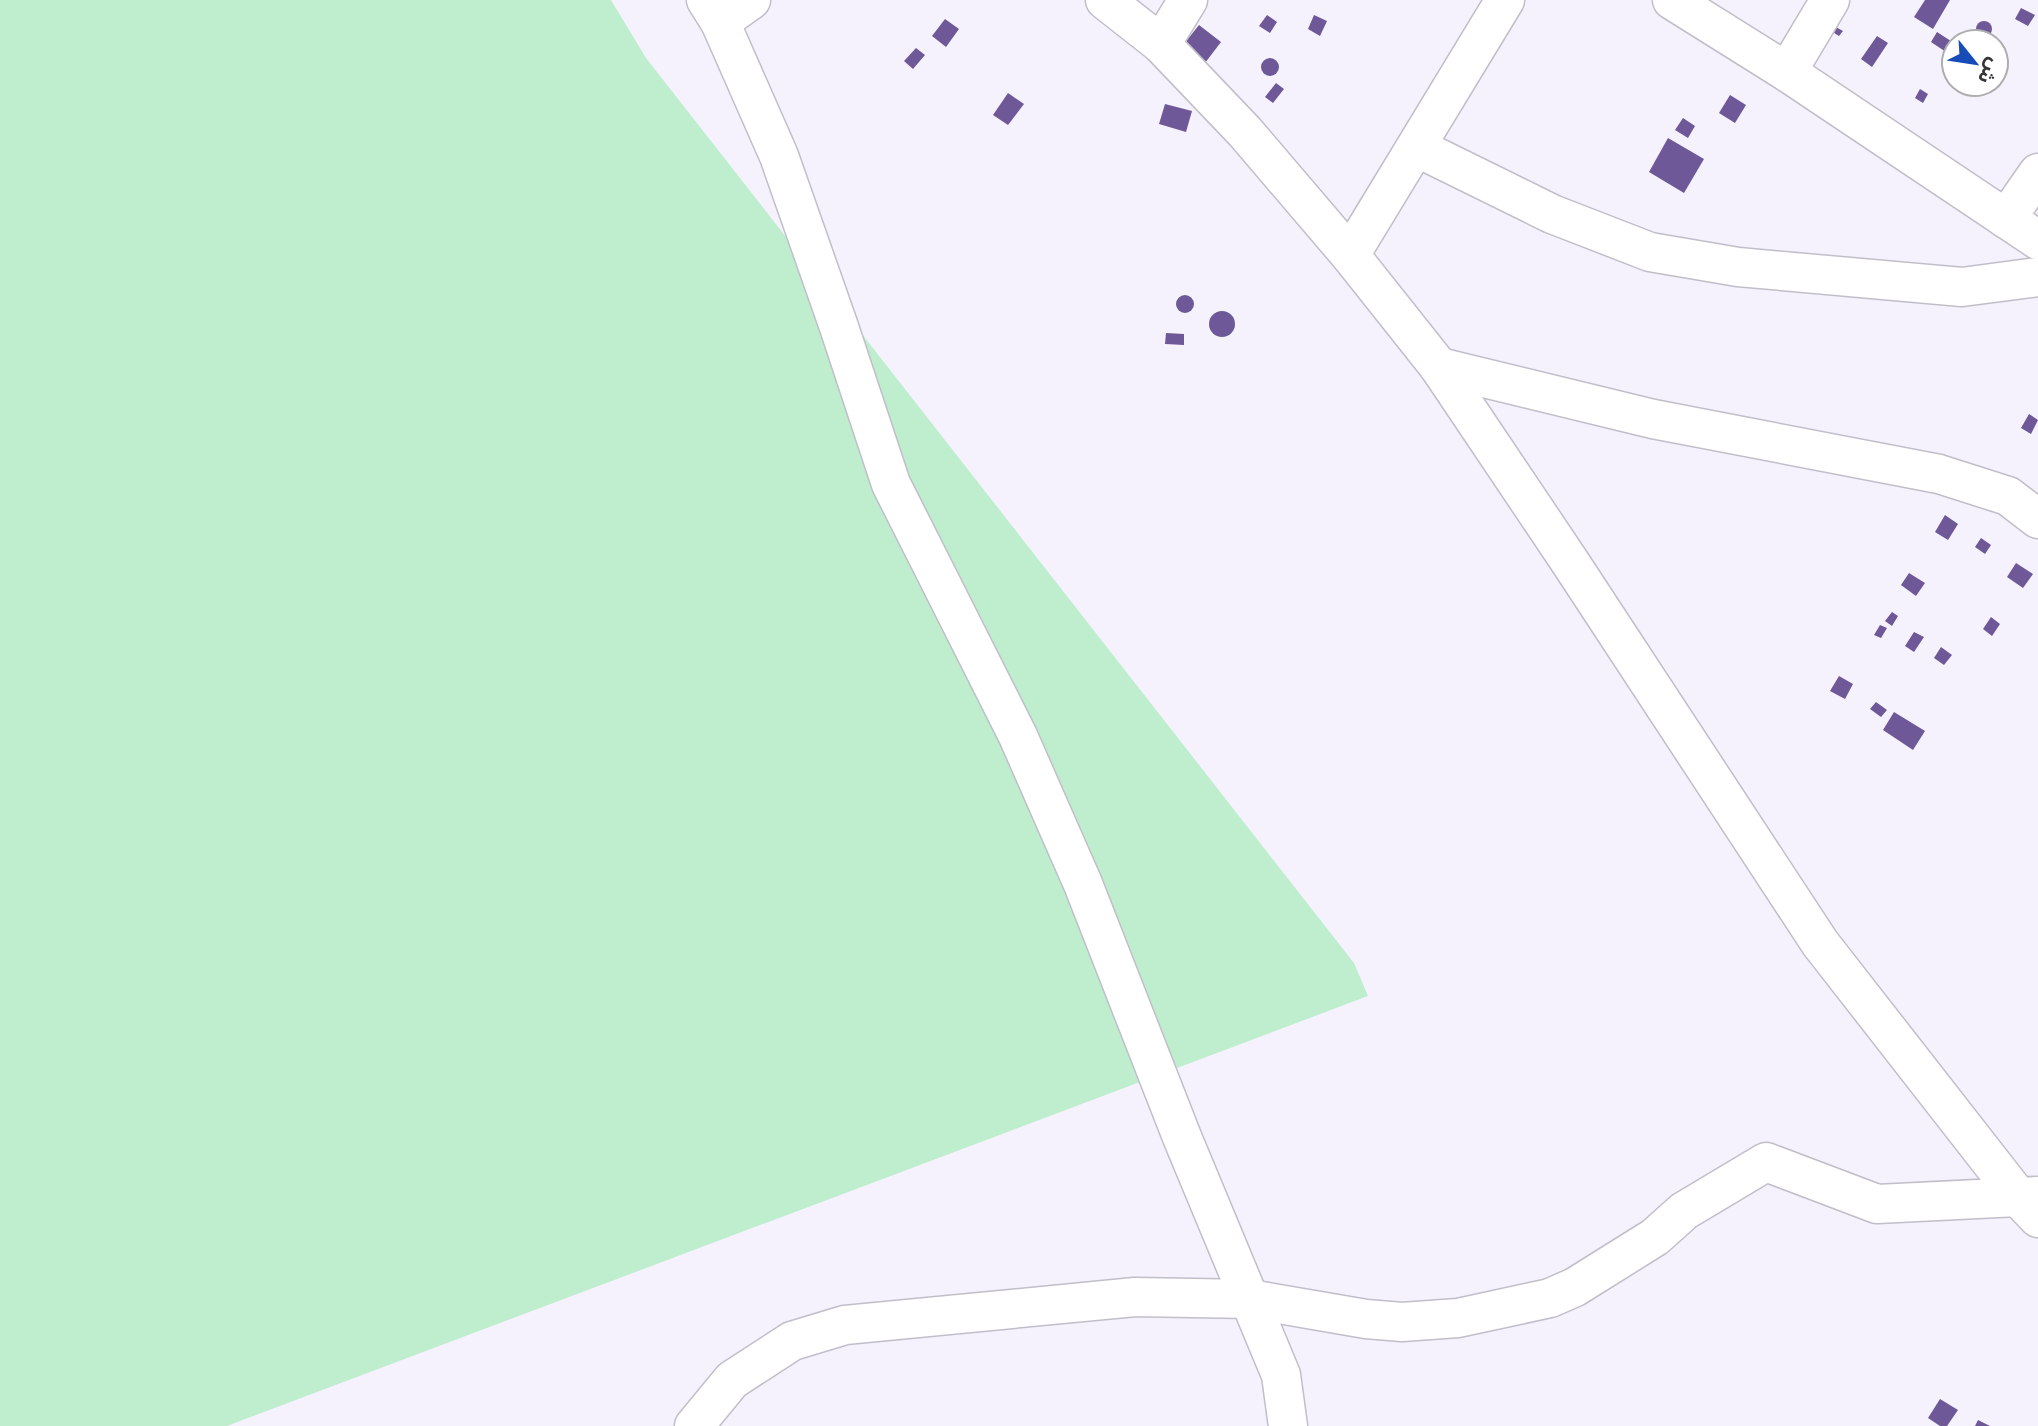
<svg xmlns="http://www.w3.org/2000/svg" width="2038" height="1426" viewBox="0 0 2038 1426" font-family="'PT Sans','Noto Sans Arabic',sans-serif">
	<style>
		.green { fill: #beeecd }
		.building { fill: #6e5898 }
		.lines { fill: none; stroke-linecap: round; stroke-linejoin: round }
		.minor-casing { stroke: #c1beca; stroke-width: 41 }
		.minor { stroke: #fff; stroke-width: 38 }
	</style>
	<rect width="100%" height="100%" fill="#f5f2fe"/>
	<path class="green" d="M0,0H611L646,58L1354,963L1368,996L227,1426H0Z"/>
	<g class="building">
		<path d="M1925,0H1950L1933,29L1914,17Z"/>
		<path d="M2021,8L2035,15L2028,26L2015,19Z"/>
		<path d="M1267,15L1277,22L1270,33L1259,26Z"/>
		<path d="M1314,15L1327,21L1320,36L1308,29Z"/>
		<path d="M945,19L959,29L946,47L932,36Z"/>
		<circle cx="1984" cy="29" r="8"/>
		<path d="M1199,25L1221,42L1205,63L1183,45Z"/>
		<path d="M1834,26L1843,31L1839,36L1831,31Z"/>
		<path d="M1937,32L1954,43L1949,54L1931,42Z"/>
		<path d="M1877,36L1888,43L1872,67L1861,59Z"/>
		<path d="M916,48L925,55L913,69L904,61Z"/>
		<circle cx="1270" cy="67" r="9"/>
		<path d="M1276,83L1284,89L1273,103L1265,97Z"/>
		<path d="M1920,89L1928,94L1923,103L1915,98Z"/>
		<path d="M1008,93L1024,104L1008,125L993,115Z"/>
		<path d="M1730,95L1746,105L1735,123L1719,113Z"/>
		<path d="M1165,104L1192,111L1186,132L1159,124Z"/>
		<path d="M1683,118L1695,126L1688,138L1675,130Z"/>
		<path d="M1668,138L1704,159L1684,193L1649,172Z"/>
		<circle cx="1185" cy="304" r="9"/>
		<circle cx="1222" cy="324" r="13"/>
		<path d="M1166,333L1184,334V345L1165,344Z"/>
		<path d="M2029,414L2038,420L2031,434L2021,428Z"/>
		<path d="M1945,515L1958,524L1948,540L1935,532Z"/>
		<path d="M1981,538L1991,545L1985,554L1975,547Z"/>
		<path d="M2016,563L2033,574L2023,588L2007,577Z"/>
		<path d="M1909,573L1925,583L1916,596L1901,585Z"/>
		<path d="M1892,612L1898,616L1892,626L1885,621Z"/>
		<path d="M1991,617L2000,624L1992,636L1983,629Z"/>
		<path d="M1880,625L1887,628L1881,638L1874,635Z"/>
		<path d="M1914,632L1924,637L1914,652L1905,646Z"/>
		<path d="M1941,647L1952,655L1944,665L1934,658Z"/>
		<path d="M1839,676L1853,684L1845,699L1830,691Z"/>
		<path d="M1876,702L1887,710L1881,717L1870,709Z"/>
		<path d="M1894,712L1925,731L1913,750L1883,730Z"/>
		<path d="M1940,1399L1958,1410L1947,1426H1940L1928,1418Z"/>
		<path d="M1978,1420L1990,1426H1975Z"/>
	</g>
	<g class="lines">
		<g class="minor-casing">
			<g id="minor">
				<path d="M706,0L720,22L779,156L839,327L891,484L1018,736L1083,884L1182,1137L1281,1375L1288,1426"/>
				<path d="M1105,0L1161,44L1245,132L1350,255L1439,367L1570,562L1820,943L2019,1198L2038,1218"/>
				<path d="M1672,0L1787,72L2038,240"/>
				<path d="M720,22L751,0"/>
				<path d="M1161,44L1188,0"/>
				<path d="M1787,72L1830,0"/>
				<path d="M1416,147L1552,214L1650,252L1738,267L1962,287L2038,277"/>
				<path d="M2006,219L2038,173"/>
				<path d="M1350,255L1505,0"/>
				<path d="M1439,367L1653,419L1939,474L2008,496L2038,519"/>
				<path d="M694,1426L732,1380L792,1341L845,1325L1135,1297L1250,1299L1366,1319L1402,1322L1458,1318L1550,1298L1575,1287L1655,1237L1684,1211L1766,1162L1877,1204L2037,1196"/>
			</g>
		</g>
		<use href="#minor" class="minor"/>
	</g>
	<g transform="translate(1975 63) rotate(120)"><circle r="33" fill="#ffffff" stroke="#aeaeb0" stroke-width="2"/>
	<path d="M0-5L12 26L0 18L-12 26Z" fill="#174bb8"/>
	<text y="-10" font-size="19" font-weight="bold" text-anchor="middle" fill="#353439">ش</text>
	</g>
</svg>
